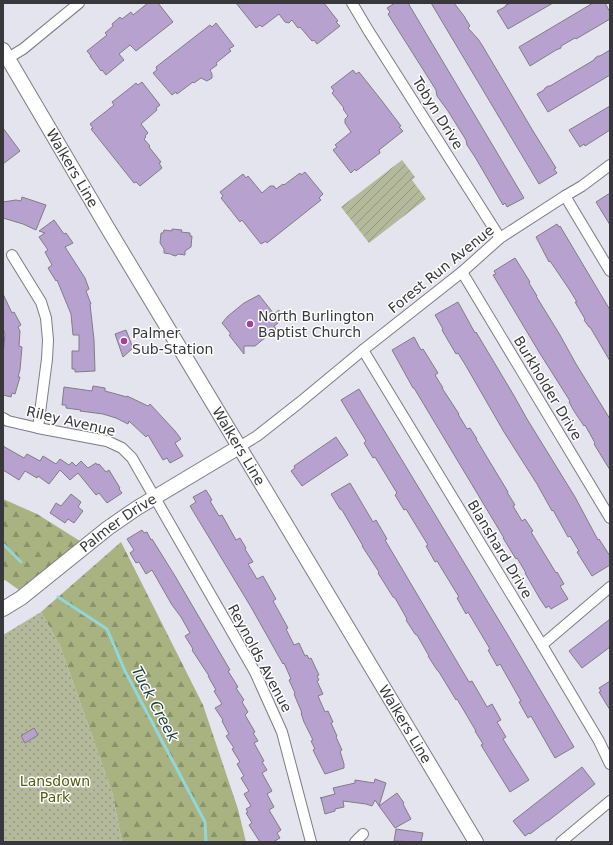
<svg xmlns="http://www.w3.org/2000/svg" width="613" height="845" viewBox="0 0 613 845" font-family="'DejaVu Sans',sans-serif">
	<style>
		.forest { fill: url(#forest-firs) }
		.park { fill: url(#park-dots) }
		.garden { fill: url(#garden-furrows) }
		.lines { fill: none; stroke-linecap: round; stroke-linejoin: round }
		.stream { stroke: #92d6d7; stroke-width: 3 }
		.building { fill: #b6a1cf; stroke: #817d86 }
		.street-casing { stroke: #7c7c86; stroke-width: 12 }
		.secondary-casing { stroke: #7c7c86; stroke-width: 16 }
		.street { stroke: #fff; stroke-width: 10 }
		.secondary { stroke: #fff; stroke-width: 14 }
		.poi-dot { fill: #a53ea2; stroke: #fff; stroke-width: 1.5 }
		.labels { text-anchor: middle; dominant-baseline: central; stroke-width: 3; stroke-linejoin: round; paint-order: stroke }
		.street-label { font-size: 14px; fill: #37373c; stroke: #fff }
		.poi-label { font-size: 14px; fill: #37373c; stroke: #fff; text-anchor: start }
		.park-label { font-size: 14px; fill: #545d0e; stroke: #fff }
		.water-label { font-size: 15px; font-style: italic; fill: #1b3d3e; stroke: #fff }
	</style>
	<defs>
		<pattern id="forest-firs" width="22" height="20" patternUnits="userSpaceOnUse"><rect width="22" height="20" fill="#a9b281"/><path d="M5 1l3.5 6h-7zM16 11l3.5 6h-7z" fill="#8a926b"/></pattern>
		<pattern id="park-dots" width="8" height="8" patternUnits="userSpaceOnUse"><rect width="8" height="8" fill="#b3b99a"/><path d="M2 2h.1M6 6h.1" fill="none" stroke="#92977f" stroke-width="1.8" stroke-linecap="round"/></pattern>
		<pattern id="garden-furrows" width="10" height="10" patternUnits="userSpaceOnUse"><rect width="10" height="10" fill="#b3b99a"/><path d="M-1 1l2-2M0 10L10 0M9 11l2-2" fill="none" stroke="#92977f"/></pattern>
	</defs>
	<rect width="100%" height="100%" fill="#e4e4ef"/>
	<g class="forest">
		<path d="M3,499L37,514L80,541L19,590L5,580L3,581Z"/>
		<path d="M121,542L203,705L238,809L246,842H122L112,792L60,646L41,612Z"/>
	</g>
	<path class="park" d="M41,612L60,646L112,792L122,842H3V635Z"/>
	<path class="garden" d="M402,160L415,177L412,180L426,199L369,243L341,207Z"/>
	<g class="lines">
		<g class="stream">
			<path d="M3,544L21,562"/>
			<path d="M58,597L107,629L125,671L205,822L206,842"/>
		</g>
	</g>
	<g class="building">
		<path d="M148,3H158L173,22L136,51L130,45L119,54L124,60L106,75L102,70L101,71L90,56H91L87,51L107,35L105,33L113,26L112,24L120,17L122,19L131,12L133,15Z"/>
		<path d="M236,3H324L338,21L336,22L340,26L317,44L314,40L312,41L300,27L298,28L292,20L289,23L285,22L279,14L262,27L260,25L256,28Z"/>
		<path d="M395,3H408L524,198L507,207L505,203L503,205L475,157L467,145L466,140L448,111L437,96L436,90L388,14L390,12L387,8Z"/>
		<path d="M431,3H454L464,16L470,26L468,28L478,39L482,45L533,131L556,168L554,169L557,173L539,184Z"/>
		<path d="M511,3H553L508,29L497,11L505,7L506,5Z"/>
		<path d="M593,3H605L610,12V19L576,39L575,38L561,46V48L556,50L530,66L519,47Z"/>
		<path d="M216,23L234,46L229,49L231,51L216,63L217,65L210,70L212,74V78L207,81L201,78L194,83L193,82L177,94L176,92L172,95L153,73L157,70L156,67L210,25L212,27Z"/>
		<path d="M610,50V75L548,112L537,94L544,90L545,88L548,86H550L594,60L595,58L598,56H600Z"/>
		<path d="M353,70L356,74L359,72L382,101L401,126L399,127L403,131L379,150L380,153L356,171L355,169L351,173L333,150L337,147L335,145L351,132L345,123V119L348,116L343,109L344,108L332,93L334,91L331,87Z"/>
		<path d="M142,82L160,105L156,108L157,110L141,124L148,133L145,136L146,137L144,139L150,146L149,147L161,162L159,163L162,168L140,186L136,182L134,183L91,129L93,128L90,124L114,105L112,102L130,88L136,83L138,85Z"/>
		<path d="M610,106V130L585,146L584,144L580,147L569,130Z"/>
		<path d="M3,128L20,151L3,164Z"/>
		<path d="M305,172L323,194L319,198L321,200L267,243L266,241L261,244L242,220L240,222L221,198L223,196L220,192L243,174L246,178L248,176L262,193L270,186H274L276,189L283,184L284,185L300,173L301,175Z"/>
		<path d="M610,193V225L596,202Z"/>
		<path d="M22,197L46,205L36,230L23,224L3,218V202L16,200L21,201Z"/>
		<path d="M54,220L64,234L66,233L73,243L65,247L85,278L89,289L86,291L91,304H90L94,340L95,371L75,372V369H72V351H79V335H73L71,314L57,280L56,281L48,268L52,265L45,252L48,250L39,237L45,233L39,231Z"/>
		<path d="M557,224L559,227L560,226L610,310V361L590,327H589L584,320L585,319L575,302H577L569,289L550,261L549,262L536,237Z"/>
		<path d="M172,229L182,230L181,232L190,233V236H192L191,247L185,251V255L178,254L176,256L172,255L171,254L164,253V249L160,243L161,233H163L164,230L172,231Z"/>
		<path d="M515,258L530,282L529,283L537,296H536L560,335L576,364L610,419V470L594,444L595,443L585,425L584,426L574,411L569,402L570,401L539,352L493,275L496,274L494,271Z"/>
		<path d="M3,294L12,313L14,312L21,325L18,327L20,331L19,346L22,347L20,370L18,377H20L15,394L12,393L11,397L3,395V354L5,334L3,329Z"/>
		<path d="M259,295L274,314L279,310L278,323L274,326L276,329L255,346H244V354L229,335L231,334L222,323L228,316L244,303Z"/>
		<path d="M458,302L475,333L476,332L513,394L527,419L575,497L598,540L599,539L610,556V565L592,576L577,552L579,551L570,536L568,537L553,510L552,511L537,484L504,432L466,366L458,353L456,354L442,330L443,329L435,315Z"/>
		<path d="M126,330L133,348L123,357L115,334Z"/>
		<path d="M414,337L421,350L423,349L438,373L435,375L443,388H442L459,414H458L467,429L470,428L477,439H476L508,492H507L515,505L513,506L522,521L525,519L533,531L531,532L550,563L556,573L557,572L564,584L560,586L568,599L551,609L549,606L546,608L540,599L525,573H526L517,558L516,559L503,538H504L414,388H413L392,350Z"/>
		<path d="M93,386L105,388V391L127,397V396L148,406L150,404L175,431L181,439L175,443L183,456L170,463L167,458L163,460L148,435L146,437L129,421L128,424L116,418L103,414L80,411L81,410L66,408V405H62L64,387L92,391Z"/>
		<path d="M359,389L509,637L574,747L555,758L531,716L528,718L519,702L521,701L500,664L497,666L488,650L490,649L468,612L466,614L457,598L459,597L437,561L435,562L426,546L428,545L406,509L404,510L395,495L397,493L375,457L373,458L364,443L366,441L341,400Z"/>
		<path d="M336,437L348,455L302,486L291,471L295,468L294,466Z"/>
		<path d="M3,446L24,458L27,454L40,461L43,456L56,464L60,459L69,465L72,462L76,466L81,461L88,468L96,463L97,465L99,464L106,472L109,470L120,488L119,489L122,493L107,503L99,493L96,495L78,473L70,480L60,470L49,484L38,476L37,478L25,471L19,480L3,470Z"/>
		<path d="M350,483L373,522L376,520L387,539L385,540L469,682L472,681L487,707L492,704L501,720L497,722L506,737L503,739L529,780L510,792L481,745L483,744L475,731H476L457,699L456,700L439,672L437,670L428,656H429L417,635L415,634L406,620L407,619L395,598L393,597L378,573L379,572L362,546H363L342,510L340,509L331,494Z"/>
		<path d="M206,490L212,500L210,501L219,516L222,515L236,540L240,538L246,548L245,549L253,562L248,564L257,579L263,576L276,599L273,601L288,628L286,629L294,645L299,643L305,656L307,655L309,659L311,658L319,675L317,676L319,680L317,681L323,694L318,696L325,712L328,711L333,722L331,723L337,736L336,737L342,750L340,751L344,764V768L325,774L313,750L315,749L311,741L313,740L304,722L301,713H302L294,694L295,693L289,680L291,679L284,663L283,664L251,607L190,506L196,502L193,497Z"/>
		<path d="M71,494L81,502L78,507L83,511L74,523L68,519L65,523L50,513L56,503L61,506Z"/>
		<path d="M142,530L144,533L147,532L151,540L152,539L175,576L230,670L228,671L238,687L236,688L244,700L242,702L248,712L245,715L255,732L253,733L258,741L254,743L264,761L262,762L267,770L262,773L272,791L267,794L274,807L269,810L281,830L277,833L280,838L273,842H260L249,825L252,823L246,813L248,812L246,809L251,806L244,794L249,791L241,778L244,776L237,764L240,762L232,749L234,748L226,736L229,734L222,721L223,720L215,708L222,704L214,691L216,690L208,676H209L192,650L193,649L185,636L190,633L181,617L172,605L152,570L146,574L139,562L136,563L130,553L134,550L127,539Z"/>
		<path d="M610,619V647L582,668L569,651Z"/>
		<path d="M610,681V710L599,692L601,691L599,688Z"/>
		<path d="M34,728L38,735L25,743L21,736Z"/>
		<path d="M582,767L595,784L548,821H547L530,834L529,833L525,836L513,821Z"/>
		<path d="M375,779L386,783L379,806L375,800L372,806L366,804L343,801L344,807L335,809V811L325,814L321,798H320L335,794L333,788L355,783V780L374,783Z"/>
		<path d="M397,793L404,803L403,804L411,819L395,828L379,806Z"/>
		<path d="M396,829L423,833L421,842L394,841Z"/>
	</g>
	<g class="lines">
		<g class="street-casing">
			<g id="street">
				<path d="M352,3L368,30L500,238"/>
				<path d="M8,58L23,49L79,3"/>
				<path d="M565,196L610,271"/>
				<path d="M12,255L41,302L46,318L48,340L47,359L38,428"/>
				<path d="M462,272L610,518"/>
				<path d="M363,350L542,645L599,741L610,764"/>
				<path d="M3,418L8,421L38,428L107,441L122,448L132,458L255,672L282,732L311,842"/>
				<path d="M239,447L257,436L299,403L363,350L462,272L500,238L565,196L582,186L610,165"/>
				<path d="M542,645L610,587"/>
				<path d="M355,842L363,834"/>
				<path d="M561,842L610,801"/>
			</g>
		</g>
		<g class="secondary-casing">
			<g id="secondary">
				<path id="s1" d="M3,50L107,227L273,503L476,842"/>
				<path id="s2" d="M3,609L21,598L108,528L137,508L239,447"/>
			</g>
		</g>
		<use href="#street" class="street"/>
		<use href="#secondary" class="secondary"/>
	</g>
	<g class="poi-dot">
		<circle cx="250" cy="324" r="4"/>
		<circle cx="124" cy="341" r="4"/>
	</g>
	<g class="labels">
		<g class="street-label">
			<text transform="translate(438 113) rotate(58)">Tobyn Drive</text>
			<text stroke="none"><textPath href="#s1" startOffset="137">Walkers Line</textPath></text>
			<text transform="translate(441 269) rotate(-39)">Forest Run Avenue</text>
			<text transform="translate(548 388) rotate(59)">Burkholder Drive</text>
			<text transform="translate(71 421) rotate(13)">Riley Avenue</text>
			<text stroke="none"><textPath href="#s1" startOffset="461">Walkers Line</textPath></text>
			<text stroke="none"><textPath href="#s2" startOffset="144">Palmer Drive</textPath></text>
			<text transform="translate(500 549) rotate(59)">Blanshard Drive</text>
			<text transform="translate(260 658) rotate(62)">Reynolds Avenue</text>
			<text stroke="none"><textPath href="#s1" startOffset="785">Walkers Line</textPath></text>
		</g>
		<g class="poi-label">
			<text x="258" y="316">North Burlington<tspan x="258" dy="16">Baptist Church</tspan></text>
			<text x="132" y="333">Palmer<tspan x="132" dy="16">Sub-Station</tspan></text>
		</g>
		<g class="park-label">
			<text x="55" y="781">Lansdown<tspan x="55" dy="16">Park</tspan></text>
		</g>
		<g class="water-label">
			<text transform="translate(155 704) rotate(62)">Tuck Creek</text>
		</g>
	</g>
	<rect width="613" height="845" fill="none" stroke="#37373c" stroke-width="8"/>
</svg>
